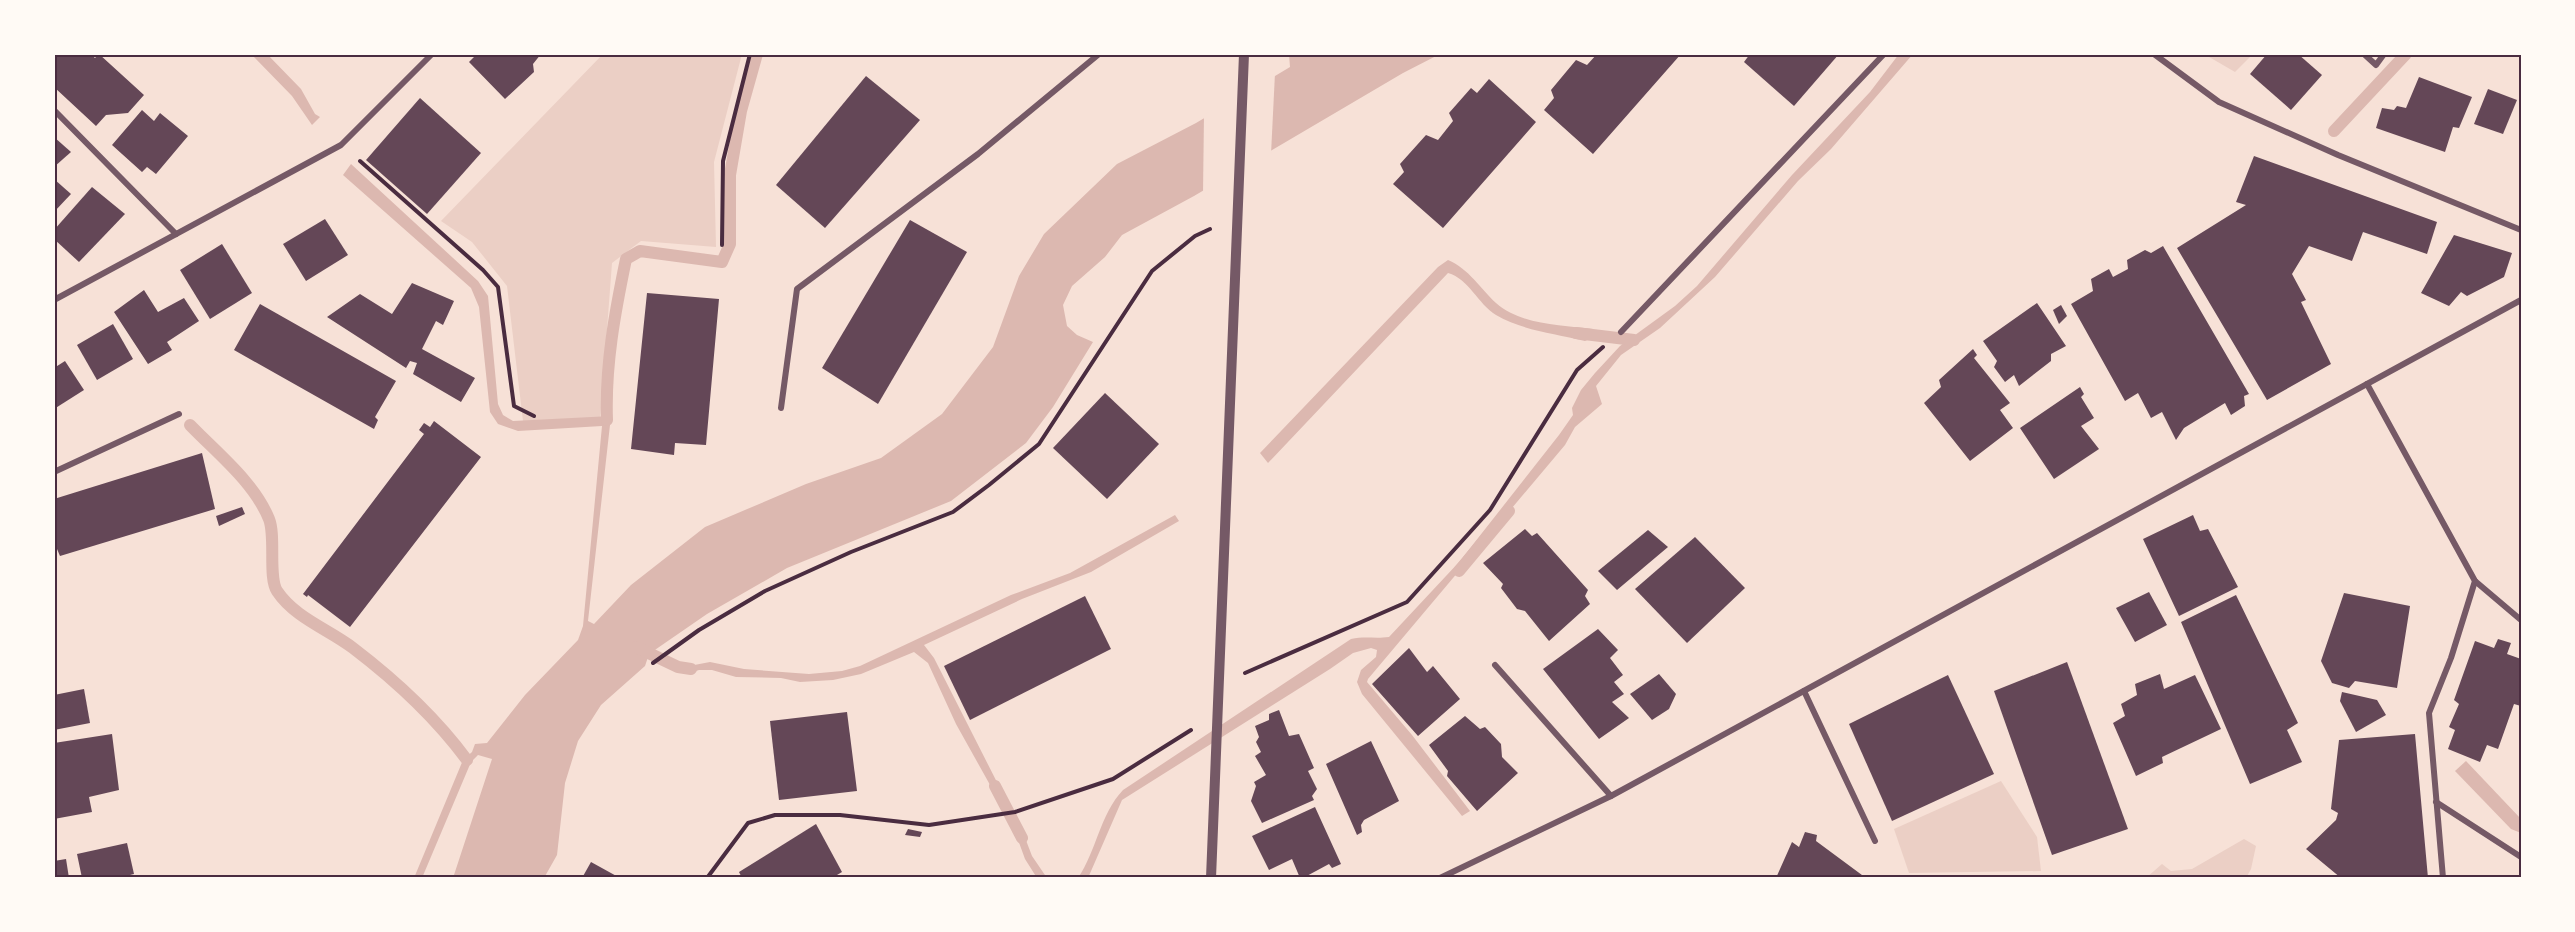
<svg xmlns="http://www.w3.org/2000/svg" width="2575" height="932" viewBox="0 0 2575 932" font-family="'Open Sans',sans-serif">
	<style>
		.green { fill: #ebcfc5 }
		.water { fill: #dcb8b0 }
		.pier { fill: #f7e1d7 }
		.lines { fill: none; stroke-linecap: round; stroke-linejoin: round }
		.stream { stroke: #dcb8b0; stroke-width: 12 }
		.building { fill: #644757 }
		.path { stroke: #4a2c40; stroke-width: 4 }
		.minor { stroke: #755966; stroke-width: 6 }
		.tertiary { stroke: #755966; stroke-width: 10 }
		.neatline { fill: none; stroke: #4a2c40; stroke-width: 2 }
	</style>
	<rect width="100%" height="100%" fill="#f7e1d7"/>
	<g class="green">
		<path d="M603,54H742L714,162L716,247L641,241L612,263L600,422L523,421L507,286L472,242L441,221Z"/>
		<path d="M2204,54H2253L2235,72Z"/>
		<path d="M2001,781L2037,837L2041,871L1909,873L1894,829Z"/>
		<path d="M2244,839L2256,846L2251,869L2246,878H2146L2162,864L2171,871L2192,869Z"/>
	</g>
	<g class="water">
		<path d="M251,54H267L301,89L315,114L320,117L312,125L292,96Z"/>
		<path d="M1289,54H1440L1403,73L1194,196L1122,235L1105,257L1072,286L1063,305L1067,326L1077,335L1093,342L1053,407L1026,443L951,501L787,568L707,614L649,654L645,666L601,705L578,741L565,783L557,855L544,878H453L492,759L478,755L471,762L422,878H414L463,760L472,752L475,744L487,743L525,695L578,640L583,626L602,426L518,431L498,424L490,412L479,307L471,288L343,175L351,164L478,281L488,296L498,404L503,415L513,421L611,416L588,621L594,624L631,585L705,527L806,484L881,458L942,414L993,347L1019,276L1044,234L1117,164L1196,123L1290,67Z"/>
		<path d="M1899,54H1913L1831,149L1798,181L1715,277L1660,328L1621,355L1596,386L1602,404L1575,427L1565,445L1368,679L1367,682L1412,735L1470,811L1462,816L1362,694L1357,682L1361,670L1376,657L1377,650L1371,648L1353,653L1330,669L1122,800L1088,878H1078C1097,850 1100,814 1123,790L1351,639C1365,636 1375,639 1389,637L1460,561L1559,435L1573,415L1572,408L1581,390L1595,373L1620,346L1675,306L1697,286L1792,175L1870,92Z"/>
		<path d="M1448,260C1469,269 1480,288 1496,303C1521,325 1561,325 1593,329L1592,338L1585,341C1554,333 1524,331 1496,315C1478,304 1469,279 1448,273L1268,463L1260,453L1438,267Z"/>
		<path d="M1175,515L1179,521L1091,572L1022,599L924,645L934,658L1006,800L999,801L956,724L928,663L914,652L861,674L833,680L800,682L781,678L736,677L712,670H699L687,674L676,670L679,663L689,666L710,662L744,669L809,674L842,671L860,666L1011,595L1070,573Z"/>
		<path d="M2466,761L2521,819V833L2511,829L2455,771Z"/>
		<path d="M1019,822L1032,856L1047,878H1037L1025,859L1013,826Z"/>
	</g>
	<path class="pier" d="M1275,73L1271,154L1203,194L1204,115Z"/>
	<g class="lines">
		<g class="stream">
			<path d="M2334,131L2406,54"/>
			<path d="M1576,333L1634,340"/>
			<path d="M607,420C605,365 615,312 626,259L640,251L722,262L730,244V175L741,111L757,54"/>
			<path d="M190,425C217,453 254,482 269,519C276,536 268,578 277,591C295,618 328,629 353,648C395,680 436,718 467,760"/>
			<path d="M1459,571L1509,511"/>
			<path d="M636,647L678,667L691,669"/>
			<path d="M995,786L1022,838"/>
		</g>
	</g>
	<g class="building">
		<path d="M54,54H90L95,58L99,54L144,95L128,113L106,115L96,126L54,87Z"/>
		<path d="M477,54H541L533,64L534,72L505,99L469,62Z"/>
		<path d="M1597,54H1681L1593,154L1544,110L1554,98L1551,90L1576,60L1587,65Z"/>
		<path d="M1750,54H1839L1794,106L1744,62Z"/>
		<path d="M2267,54H2298L2322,75L2291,110L2250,74Z"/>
		<path d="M866,76L920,120L825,228L776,185Z"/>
		<path d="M2419,77L2472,97L2459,128L2453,127L2445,152L2376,128L2382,108L2394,110L2397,106L2406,108Z"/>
		<path d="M1489,79L1536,122L1443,228L1393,184L1404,172L1400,164L1426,135L1438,140L1453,121L1449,113L1471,88L1477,93Z"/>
		<path d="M2488,89L2517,100L2503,134L2474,124Z"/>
		<path d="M420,98L481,153L427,214L366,160Z"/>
		<path d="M142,110L154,121L160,113L188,136L156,174L147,167L142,172L112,145Z"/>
		<path d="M54,137L71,152L54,167Z"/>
		<path d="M2254,156L2437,222L2427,254L2363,232L2352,261L2309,246L2292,274L2306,300L2301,302L2331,364L2267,400L2177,248L2246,205L2236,202Z"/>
		<path d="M54,179L71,194L54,212Z"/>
		<path d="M92,187L125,214L79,262L54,239V230Z"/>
		<path d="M325,219L348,255L306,281L283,244Z"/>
		<path d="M910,220L967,252L878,404L822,368Z"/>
		<path d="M2454,235L2512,253L2504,277L2467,296L2461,292L2449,306L2421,293Z"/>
		<path d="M222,244L252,293L210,319L180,270Z"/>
		<path d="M2163,246L2249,394L2244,396L2245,406L2231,415L2225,403L2184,428L2176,440L2162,412L2151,418L2138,393L2125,401L2071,304L2093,291L2091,279L2109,269L2113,277L2128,269L2127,260L2145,250L2151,253Z"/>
		<path d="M412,283L454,301L443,325L436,321L422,349L475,378L461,402L413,374L417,363L410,361L406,368L327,317L360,294L392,314Z"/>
		<path d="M144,290L158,312L184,298L199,321L167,342L172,350L148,364L114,312Z"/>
		<path d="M647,293L719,299L706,445L675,443L674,455L631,449Z"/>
		<path d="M2037,303L2066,346L2051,354V361L2019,386L2014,375L2005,382L1994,367L1997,361L1983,341Z"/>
		<path d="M260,304L396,381L375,417L378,420L374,429L234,350Z"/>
		<path d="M2061,305L2067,316L2059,324L2053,310Z"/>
		<path d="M113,324L133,359L97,380L77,345Z"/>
		<path d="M1973,349L1977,355L1974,358L2010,403L2000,410L2013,428L1970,461L1924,403L1941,387L1939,380Z"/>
		<path d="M65,361L84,390L54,409V368Z"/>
		<path d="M2080,387L2084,394L2081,397L2094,418L2081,426L2099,449L2054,479L2020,428Z"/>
		<path d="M1105,393L1159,444L1107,499L1053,448Z"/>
		<path d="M434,421L481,457L350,627L308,595L307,597L303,594L424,434L419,430L424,423L430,427Z"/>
		<path d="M202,453L215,509L60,556L54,542V499Z"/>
		<path d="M242,507L245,514L219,526L216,516Z"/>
		<path d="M2193,515L2200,531L2208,529L2238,587L2179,616L2143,539Z"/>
		<path d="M1525,529L1532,536L1537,533L1588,590L1585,596L1590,604L1549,641L1525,611L1517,609L1501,588L1503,584L1483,563Z"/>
		<path d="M1648,530L1668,547L1617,590L1598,571Z"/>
		<path d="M1695,537L1745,588L1687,643L1635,589Z"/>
		<path d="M2149,592L2167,625L2135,642L2116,608Z"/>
		<path d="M2344,593L2410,606L2397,688L2355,681L2349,688L2332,683L2321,661Z"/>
		<path d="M2236,595L2298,723L2287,730L2302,762L2250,784L2181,622Z"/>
		<path d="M1085,596L1111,649L970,720L944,666Z"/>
		<path d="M1598,629L1618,650L1610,658L1623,675L1614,682L1624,694L1612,702L1629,718L1599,739L1543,669Z"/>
		<path d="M2498,639L2511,643L2507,654L2521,659V706L2514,704L2498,749L2487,745L2480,762L2448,749L2455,730L2449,727L2459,704L2454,700L2475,641L2494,648Z"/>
		<path d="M1409,648L1427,672L1433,666L1460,699L1418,736L1372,684Z"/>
		<path d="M2067,662L2128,829L2052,855L1994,691Z"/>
		<path d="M1659,674L1676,694L1669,709L1652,720L1630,694Z"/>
		<path d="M2160,674L2164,689L2195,675L2221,729L2162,757L2163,763L2136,776L2113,723L2125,716L2121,704L2137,695L2135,684Z"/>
		<path d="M1948,675L1994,774L1892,821L1849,724Z"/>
		<path d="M84,689L90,723L54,730V695Z"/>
		<path d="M2342,692L2377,700L2386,715L2356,732L2340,701Z"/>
		<path d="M1279,710L1289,736L1299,734L1314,768L1308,771L1317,789L1312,796L1314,800L1262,823L1251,801L1256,786L1254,782L1266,775L1255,756L1261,752L1256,742L1259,737L1255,726L1269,720V714Z"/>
		<path d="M847,712L857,791L779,800L770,721Z"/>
		<path d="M1465,716L1480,729L1485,727L1501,744L1502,757L1518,773L1477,811L1447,776L1448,771L1429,745Z"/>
		<path d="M112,734L119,790L89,797L92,812L54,819V743Z"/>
		<path d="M2415,734L2428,878H2341L2306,849L2336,820L2338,813L2331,809L2339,740Z"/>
		<path d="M1371,741L1399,801L1364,820L1361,825L1362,832L1357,835L1326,764Z"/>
		<path d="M1315,807L1341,864L1332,868L1329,864L1303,878H1300L1292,859L1269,870L1252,836Z"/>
		<path d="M816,824L842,872L832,878H742L739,872Z"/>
		<path d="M908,829L922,832L920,837L905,835Z"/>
		<path d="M1805,832L1817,835L1816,841L1866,878H1776L1792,842L1799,847Z"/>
		<path d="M127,843L134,874L118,878H82L77,854Z"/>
		<path d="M66,859L69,878H54V861Z"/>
		<path d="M591,862L620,878H582Z"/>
	</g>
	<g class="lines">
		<g class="path">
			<path d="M360,161L483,270L498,287L514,406L534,416"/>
			<path d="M722,245L723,161L750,54"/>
			<path d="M653,663L699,630L765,591L851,552L953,512L989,485L1039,444L1152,271L1195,236L1210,229"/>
			<path d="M1245,673L1407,602L1490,510L1577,370L1603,347"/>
			<path d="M707,878L748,823L775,815H840L929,825L1015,812L1113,779L1191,730"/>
		</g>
		<g class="minor">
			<path d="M2154,54L2219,102L2338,155L2521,230"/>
			<path d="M2364,54L2376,65L2384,54"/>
			<path d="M54,110L176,234"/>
			<path d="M54,300L341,145L432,54"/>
			<path d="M1621,332L1884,54"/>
			<path d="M2367,384L2475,581L2451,658L2429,713L2443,878"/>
			<path d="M781,408L797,289L978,154L1099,54"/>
			<path d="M54,472L179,414"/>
			<path d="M2475,581L2521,620"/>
			<path d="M1495,665L1611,796"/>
			<path d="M1804,691L1875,841"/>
			<path d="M2436,802L2521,857"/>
			<path d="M1440,878L1611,796L2521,300"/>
		</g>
		<path class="tertiary" d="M1211,878L1244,54"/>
	</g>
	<rect width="2575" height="932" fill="none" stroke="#fffaf5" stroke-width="111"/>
	<rect x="56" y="56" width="2464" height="820" class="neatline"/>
</svg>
